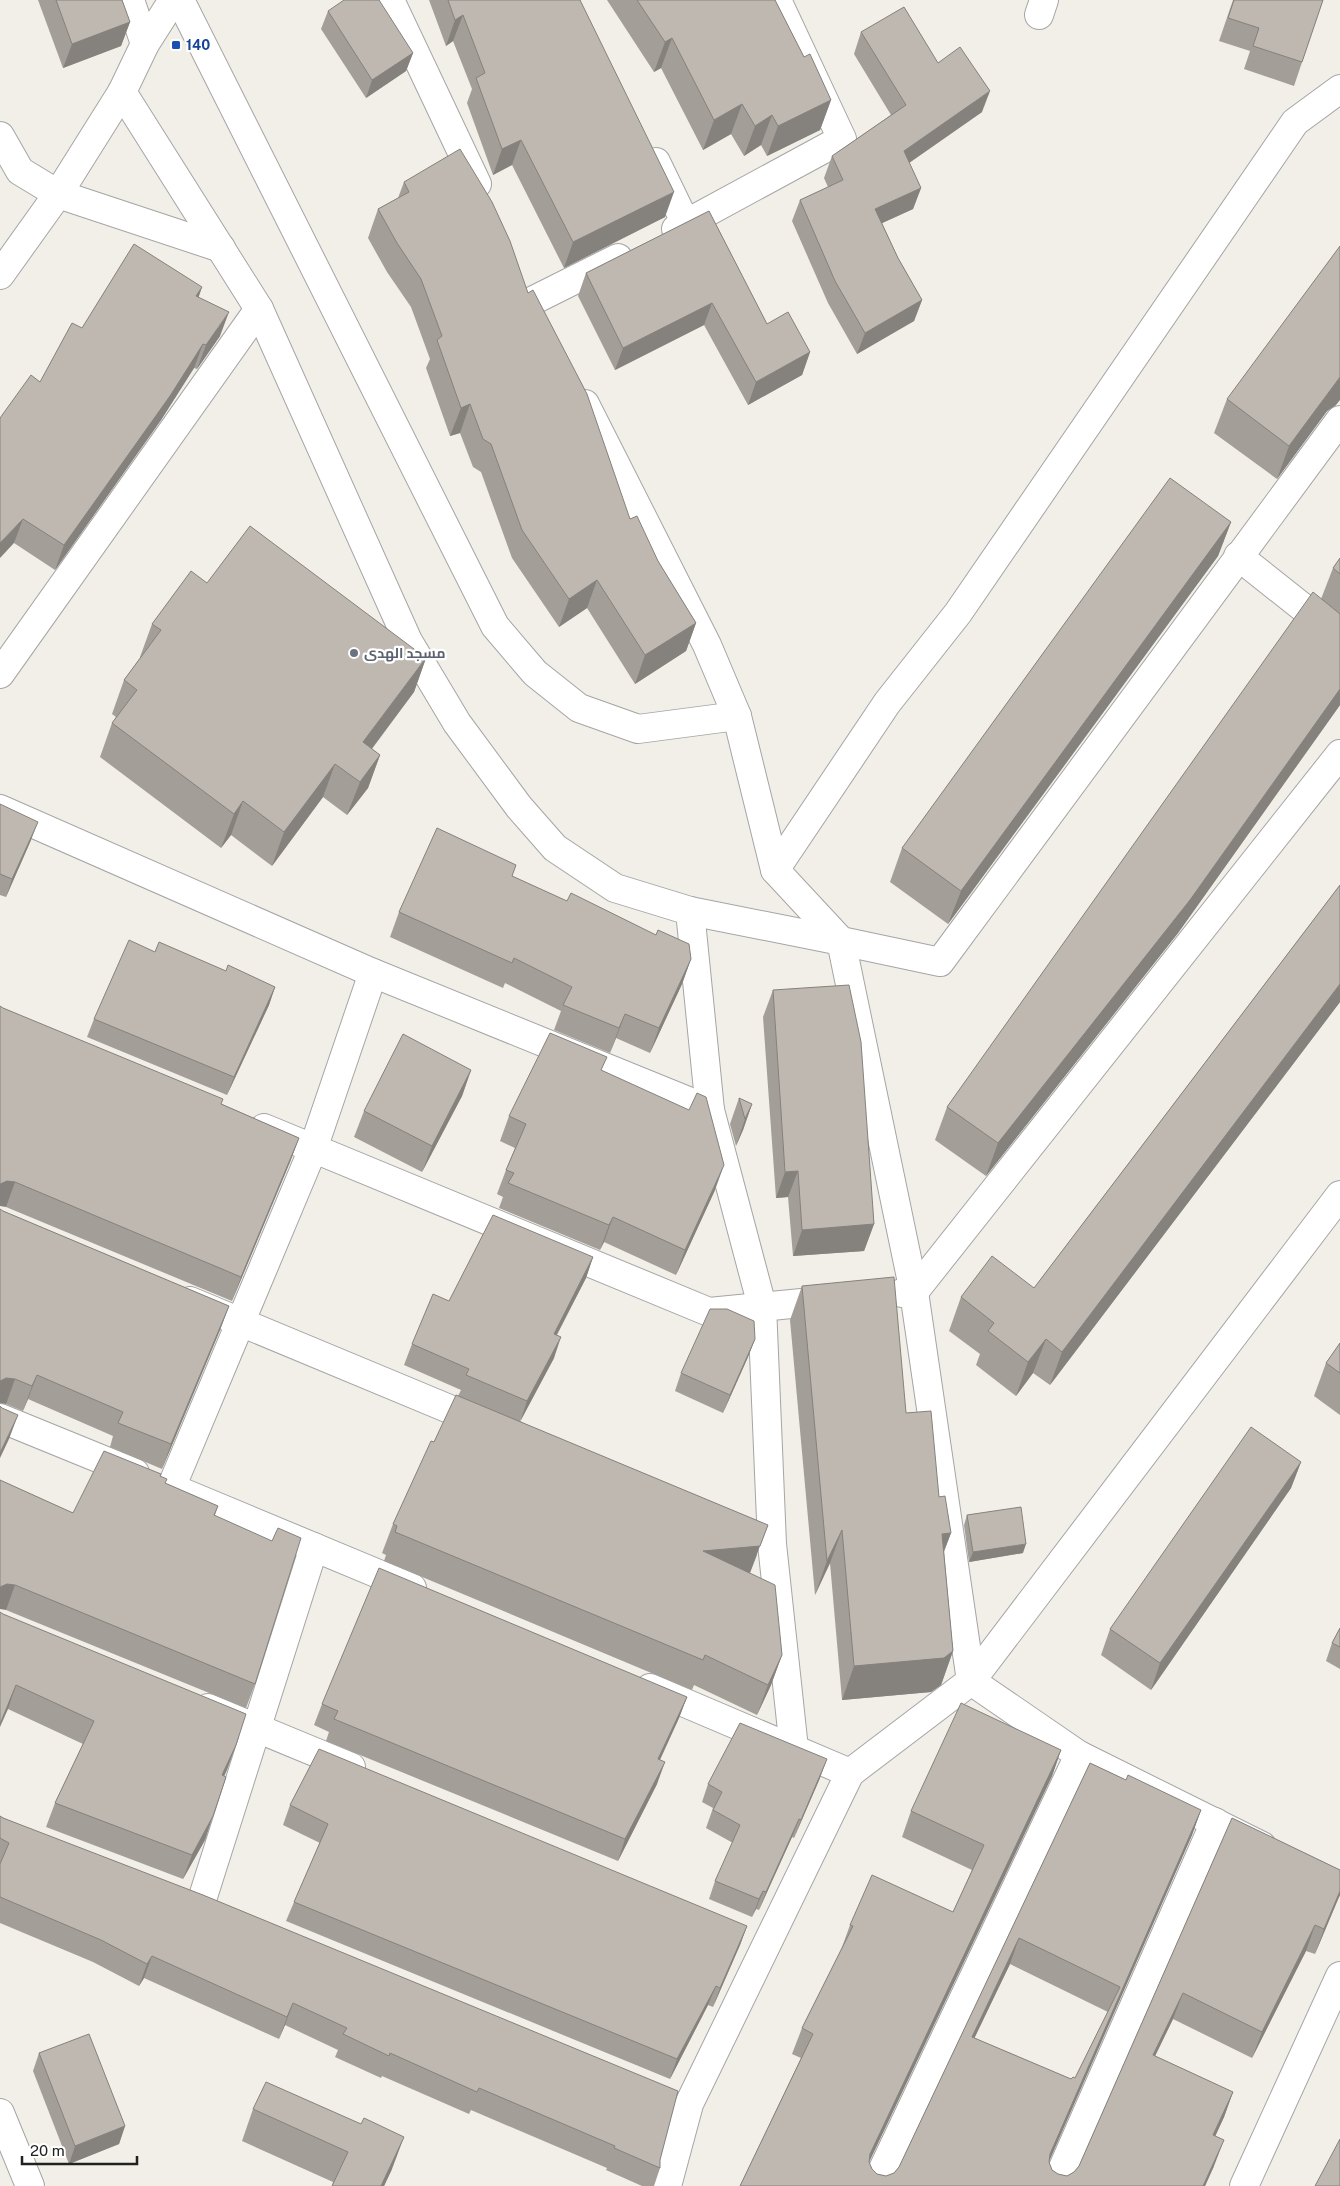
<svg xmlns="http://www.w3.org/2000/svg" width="1340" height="2186" viewBox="0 0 1340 2186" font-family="'Public Sans',Cairo,sans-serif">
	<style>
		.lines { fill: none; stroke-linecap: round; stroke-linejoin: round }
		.minor-casing { stroke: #a5a5a5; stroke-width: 30 }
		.tertiary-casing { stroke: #a5a5a5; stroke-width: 30 }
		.minor { stroke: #fff; stroke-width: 28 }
		.tertiary { stroke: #fff; stroke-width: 28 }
		.wall { fill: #a39e98; fill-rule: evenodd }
		.shaded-wall { fill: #85817c }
		.building { fill: #beb8b1; stroke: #85817c; fill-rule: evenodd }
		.transit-dot { fill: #1a4fb4; stroke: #fff; stroke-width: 2 }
		.worship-dot { fill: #6b7280; stroke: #fff; stroke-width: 2 }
		.labels { text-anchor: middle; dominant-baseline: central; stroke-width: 4.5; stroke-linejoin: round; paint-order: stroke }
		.transit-label { font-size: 14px; font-weight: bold; fill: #164399; stroke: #fff; text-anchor: start }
		.worship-label { font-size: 14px; font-weight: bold; fill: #5b616d; stroke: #fff; text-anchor: start }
	</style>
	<rect width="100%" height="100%" fill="#f1efe8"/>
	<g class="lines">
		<g class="minor-casing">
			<g id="minor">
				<path d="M130,0L145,44"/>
				<path d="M180,0L495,626L535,673L579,708L638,729L737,716"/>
				<path d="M390,0L477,184"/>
				<path d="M1039,15L1044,0"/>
				<path d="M122,92L259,309L408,641L457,723L519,807L555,848L615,888L690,911L841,941L914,1292L971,1681L1079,1755L1262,1846"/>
				<path d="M656,162L686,224"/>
				<path d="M58,194L221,248"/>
				<path d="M676,229L842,139L777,0"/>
				<path d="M0,275L58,194L122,92L145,44L173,0"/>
				<path d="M532,301L618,258"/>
				<path d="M585,404L707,645L737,716L775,870L841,941L940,962L1340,420"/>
				<path d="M1238,556L1340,637"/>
				<path d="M0,674L259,309"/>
				<path d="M0,809L373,973L710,1110"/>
				<path d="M775,870L887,703L958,613L1295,122L1340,89"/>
				<path d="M690,911L710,1110L762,1306L772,1544L794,1749"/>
				<path d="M264,1128L709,1312L832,1300"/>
				<path d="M902,1293L914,1292L1340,754"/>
				<path d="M190,1301L483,1423"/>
				<path d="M0,1418L135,1473"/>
				<path d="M171,1488L313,1149L373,973"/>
				<path d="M184,1493L412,1588"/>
				<path d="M650,1688L850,1773"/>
				<path d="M208,1708L351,1767"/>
				<path d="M201,1903L314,1547"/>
				<path d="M0,2113L30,2186"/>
				<path d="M667,2186L689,2104L850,1773L971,1681L1340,1195"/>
				<path d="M875,2186L1079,1755"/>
				<path d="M1055,2186L1215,1822"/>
				<path d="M1244,2186L1340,1976"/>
			</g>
		</g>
		<g class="tertiary-casing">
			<path id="tertiary" d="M0,136L20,171L58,194"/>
		</g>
		<use href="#minor" class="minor"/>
		<use href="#tertiary" class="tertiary"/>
	</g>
	<g class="wall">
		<path d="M38,0H122L130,22L121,46L63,68Z"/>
		<path d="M429,0H580L665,217L564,268L512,165L493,175L467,103L472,89L453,41L446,46Z"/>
		<path d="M607,0H775L804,57L831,100L820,130L767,156L761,145L744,156L731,134L703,150L661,68L654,72Z"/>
		<path d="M1233,0H1323L1294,86L1244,69L1250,51L1219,41Z"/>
		<path d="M328,11L413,53L406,71L366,98L321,29Z"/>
		<path d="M861,32L938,63L982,112L909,163L921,188L913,209L882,223L898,258L922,300L914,321L857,354L828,303L792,221L800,200L828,187L824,178L832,156L891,115L854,54Z"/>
		<path d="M404,182L528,293L630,519L658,561L696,623L686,651L635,684L587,608L559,627L512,558L481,472L473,467L460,433L450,436L426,368L430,359L411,307L387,272L368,238L378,209L398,198Z"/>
		<path d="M709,211L767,324L810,352L802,375L748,405L704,325L615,370L578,296L586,273Z"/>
		<path d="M202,287L198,297L220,336L197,369L194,368L161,420L55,570L14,543L40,382L82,328Z"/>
		<path d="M1227,399L1336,405L1327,411L1277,479L1214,433Z"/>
		<path d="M1231,522L1218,556L948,924L890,882L902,848Z"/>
		<path d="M1340,558V705L1178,933L986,1176L935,1140L947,1107L1321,599L1333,568Z"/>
		<path d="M207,583L426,658L414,692L372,749L380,755L368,788L347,815L323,797L272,866L231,835L221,848L100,757L112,723L116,717L112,714L124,680L140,658V657L152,624Z"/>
		<path d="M0,804L31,840L6,897L0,895Z"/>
		<path d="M512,876L691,959L682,984L650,1053L616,1038L610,1053L554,1030L561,1011L505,983L503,988L390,937L399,912Z"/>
		<path d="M1340,885V1002L1050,1385L1033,1373L1016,1396L976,1365L980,1354L949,1331L961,1297L1034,1288Z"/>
		<path d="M155,952L226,971L275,987L269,1005L227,1095L87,1037L94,1019Z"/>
		<path d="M773,990L874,1224L864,1251L793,1256L788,1197L776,1198L763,1017Z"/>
		<path d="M3,1008L299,1138L290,1162L232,1301L6,1207Z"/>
		<path d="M471,1070L462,1096L422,1172L354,1137L364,1111Z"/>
		<path d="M602,1070L715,1190L676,1275L604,1242L600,1250L499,1208L503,1197L497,1194L506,1170L515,1148L500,1141L509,1116Z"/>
		<path d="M739,1098L752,1104L743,1130L736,1146L730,1124Z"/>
		<path d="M3,1211L229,1306L220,1330L162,1469L110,1447L113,1436L28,1399L23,1411L6,1404Z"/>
		<path d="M593,1257L586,1278L557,1335L554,1358L520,1421L757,1555L750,1573L782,1655L771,1685L757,1715L694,1685L692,1690L384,1561L386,1555L382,1553L393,1524L434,1442L458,1396L461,1390L404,1365L412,1344L449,1301Z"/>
		<path d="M802,1286L906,1413L939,1497L951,1533L944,1552L953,1651L941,1685L931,1692L842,1700L830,1563L815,1595L790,1320Z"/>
		<path d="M755,1339L748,1357L723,1413L675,1391L681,1373Z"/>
		<path d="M1340,1343V1415L1314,1396L1326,1363Z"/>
		<path d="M1301,1462L1291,1488L1151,1690L1101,1655L1110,1629Z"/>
		<path d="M160,1476L165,1483L218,1506L215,1515L255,1684L246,1708L6,1610L0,1480L73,1513Z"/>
		<path d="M967,1515L1023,1553L969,1562L964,1525Z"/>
		<path d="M3,1614L236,1745L224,1776L205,1840L183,1879L46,1827L55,1803L83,1744L8,1709Z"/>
		<path d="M1340,1628V1669L1326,1661L1332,1643Z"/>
		<path d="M687,1697L679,1718L660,1760L657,1784L618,1861L326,1741L329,1732L314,1725L322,1704Z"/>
		<path d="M1061,1750L1052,1776L869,2162L872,2169L877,2174L886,2176L894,2173L899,2167L1090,1763L1126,1780L1201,1810L1192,1835L1049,2160V2162L1052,2170L1058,2174L1067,2176L1074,2172L1079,2166L1232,1818L1340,1870V1895L1315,1954L1306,1951L1252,2058L1173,2019L1155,2056L1233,2092L1224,2117L1215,2136L1214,2166L1205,2186H740L801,2058L792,2054L802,2028L841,1950L850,1925L953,1912L972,1870L902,1837L911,1811ZM1010,1964L1108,2012L1075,2078L1071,2079L974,2038Z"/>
		<path d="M820,1778L794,1838L792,1837L759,1910L756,1909L752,1917L709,1899L715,1881L733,1843L706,1828L713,1808L702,1802L708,1784Z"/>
		<path d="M290,1805L747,1926L740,1945L713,2007L708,2005L670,2079L286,1921L294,1902L320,1843L283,1825Z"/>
		<path d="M0,1816L660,2160V2168L654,2186H642L606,2170L607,2168L471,2110L469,2114L382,2076L381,2078L335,2057L338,2050L285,2025L279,2039L144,1978L139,1986L93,1962L0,1923Z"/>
		<path d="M39,2053L125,2126L119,2144L69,2164L33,2071Z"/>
		<path d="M253,2109L392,2169L384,2186H332L333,2182L242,2141Z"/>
	</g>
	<g class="shaded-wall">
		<path d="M463,15L453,41L446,46L455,20Z"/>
		<path d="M130,22L121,46L63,68L72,44Z"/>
		<path d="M672,38L661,68L654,72L665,42Z"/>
		<path d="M413,53L406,71L366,98L372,80Z"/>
		<path d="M990,91L982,112L896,172L904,151Z"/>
		<path d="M831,100L820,130L767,156L778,126Z"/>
		<path d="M742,104L731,134L703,150L714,120Z"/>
		<path d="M772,115L761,145L744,156L755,126Z"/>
		<path d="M521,140L512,165L493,175L502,149Z"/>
		<path d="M921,188L913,209L867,230L875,209Z"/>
		<path d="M674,192L665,217L564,268L573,242Z"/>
		<path d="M202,287L194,311L196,296Z"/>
		<path d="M922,300L914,321L857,354L865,333Z"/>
		<path d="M712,303L704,325L615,370L623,348Z"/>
		<path d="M229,312L220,336L197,369L206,345Z"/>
		<path d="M203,344L194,368L161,420L55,570L64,545Z"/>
		<path d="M810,352L802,375L748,405L756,382Z"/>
		<path d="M1340,377V400L1336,405L1327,411L1277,479L1289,446Z"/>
		<path d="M470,404L460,433L450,436L461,408Z"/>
		<path d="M23,519L14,543L0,558V543Z"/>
		<path d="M1231,522L1218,556L948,924L961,891Z"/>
		<path d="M597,580L587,608L559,627L569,599Z"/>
		<path d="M696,623L686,651L635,684L645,655Z"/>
		<path d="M426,658L414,692L351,776L363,742Z"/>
		<path d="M1340,689V705L1178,933L986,1176L998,1143Z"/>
		<path d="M380,755L368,788L347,815L360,782Z"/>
		<path d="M335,764L323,797L272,866L284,832Z"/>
		<path d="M243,801L231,835L221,848L234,814Z"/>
		<path d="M38,822L31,840L6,897L12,879Z"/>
		<path d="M691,959L682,984L650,1053L659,1028Z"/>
		<path d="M1340,984V1002L1050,1385L1062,1352Z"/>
		<path d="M275,987L269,1005L227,1095L234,1077Z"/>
		<path d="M625,1014L616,1038L610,1053L619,1028Z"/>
		<path d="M471,1070L462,1096L422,1172L432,1146Z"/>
		<path d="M752,1104L743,1130L736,1146L745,1119Z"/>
		<path d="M299,1138L290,1162L232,1301L241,1277Z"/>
		<path d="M724,1165L715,1190L676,1275L685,1250Z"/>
		<path d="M798,1171L788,1197L776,1198L785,1172Z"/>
		<path d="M7,1181L15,1182L6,1207L0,1206V1184Z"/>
		<path d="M613,1217L604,1242L600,1250L609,1225Z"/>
		<path d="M874,1224L864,1251L793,1256L802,1230Z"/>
		<path d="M593,1257L586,1278L546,1355L554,1334Z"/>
		<path d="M229,1306L220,1330L162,1469L171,1444Z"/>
		<path d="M561,1337L554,1358L520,1422L527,1401Z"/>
		<path d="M755,1339L748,1357L723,1413L730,1395Z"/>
		<path d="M1046,1339L1033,1373L1016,1396L1028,1362Z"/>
		<path d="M37,1375L28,1399L23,1411L32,1386Z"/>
		<path d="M6,1378L15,1379L6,1404L0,1403V1381Z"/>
		<path d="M18,1415L9,1439L0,1458V1453Z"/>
		<path d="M1301,1462L1291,1488L1151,1690L1160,1663Z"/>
		<path d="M768,1525L749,1575L703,1551Z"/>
		<path d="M842,1530L830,1563L815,1595L827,1561Z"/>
		<path d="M951,1533L938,1566L942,1534Z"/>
		<path d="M1026,1544L1023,1553L969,1562L973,1552Z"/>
		<path d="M7,1584L15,1585L6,1610L0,1609V1587Z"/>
		<path d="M953,1651L941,1685L931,1692L842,1700L854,1666Z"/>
		<path d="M782,1655L771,1685L757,1715L768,1685Z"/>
		<path d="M16,1685L8,1709L0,1727V1724Z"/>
		<path d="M687,1697L679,1718L650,1781L658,1759Z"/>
		<path d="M236,1745L227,1770L213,1800L222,1775Z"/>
		<path d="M1061,1750L1052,1776L861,2179L870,2154Z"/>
		<path d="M827,1759L820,1778L794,1838L801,1820Z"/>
		<path d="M665,1762L657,1784L618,1861L625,1839Z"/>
		<path d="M1201,1810L1192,1835L1041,2180L1050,2154Z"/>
		<path d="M213,1816L205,1840L183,1879L192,1855Z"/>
		<path d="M799,1819L792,1837L759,1910L766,1892Z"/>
		<path d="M763,1891L756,1909L752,1917L759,1899Z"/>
		<path d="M1340,1891V1895L1338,1899L1315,1954L1324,1929Z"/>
		<path d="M1315,1925L1306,1951L1252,2058L1262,2032Z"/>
		<path d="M747,1926L740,1945L713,2007L720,1988Z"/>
		<path d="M1019,1938L1010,1964L963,2062L972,2037Z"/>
		<path d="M152,1956L144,1978L139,1986L147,1964Z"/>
		<path d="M716,1986L708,2005L670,2079L677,2059Z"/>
		<path d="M1183,1993L1173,2019L1143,2081L1153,2055Z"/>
		<path d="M293,2003L285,2025L279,2039L287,2017Z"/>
		<path d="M1233,2092L1224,2117L1204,2161L1213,2135Z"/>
		<path d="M125,2126L119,2144L69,2164L75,2146Z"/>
		<path d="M404,2137L392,2169L384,2186H381Z"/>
		<path d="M1224,2140L1214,2166L1205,2186H1203Z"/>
	</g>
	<g class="building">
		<path d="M56,0H122L130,22L72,44Z"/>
		<path d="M344,0H379L413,53L372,80L328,11Z"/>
		<path d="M448,0H580L674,192L573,242L521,140L502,149L476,78L485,73L463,15L455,20Z"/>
		<path d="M637,0H775L804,57L810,54L831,100L778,126L772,115L755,126L742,104L714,120L672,38L665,42Z"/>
		<path d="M1234,0H1323L1302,62L1253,46L1259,28L1228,18Z"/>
		<path d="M904,7L938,63L960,47L990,91L904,151L921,188L875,209L898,258L922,300L865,333L835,281L800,200L843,180L832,156L906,105L861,32Z"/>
		<path d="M460,149L492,202L510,241L528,293L533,290L587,394L630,519L637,516L658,561L696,623L645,655L597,580L569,599L522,530L491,444L483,439L470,404L461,408L437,340L442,336L421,279L397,243L378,209L409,192L404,182Z"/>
		<path d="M709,211L767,324L788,312L810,352L756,382L712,303L623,348L586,273Z"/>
		<path d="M134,244L202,287L196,296L229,312L206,345L203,344L170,396L64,545L23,519L0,543V418L31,375L40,382L72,323L82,328Z"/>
		<path d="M1340,246V377L1289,446L1227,399Z"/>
		<path d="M1170,478L1231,522L961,891L902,848Z"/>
		<path d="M250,526L426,658L363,742L380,755L360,782L335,764L284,832L243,801L234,814L112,723L137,690L124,680L161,630L152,624L191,571L207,583Z"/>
		<path d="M1340,558V574L1333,568Z"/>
		<path d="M1313,592L1340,614V689L1190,900L998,1143L947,1107Z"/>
		<path d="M0,804L38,822L12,879L0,874Z"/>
		<path d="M437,828L516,865L512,876L567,901L571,893L656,935L658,930L689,944L691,959L659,1028L625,1014L619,1028L563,1005L572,987L514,958L512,963L399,912Z"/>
		<path d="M1340,885V984L1062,1352L1046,1339L1028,1362L988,1331L994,1323L961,1297L992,1256L1034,1288Z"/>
		<path d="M129,940L155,952L159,942L226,971L228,965L275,987L234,1077L94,1019Z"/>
		<path d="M849,985L861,1042L874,1224L802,1230L798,1171L785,1172L773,990Z"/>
		<path d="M0,1006L3,1008L223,1099L221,1104L299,1138L241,1277L15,1182L7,1181L0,1184Z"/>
		<path d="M550,1033L607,1057L601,1070L689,1110L697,1093L706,1097L724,1165L685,1250L613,1217L609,1225L508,1183L514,1173L506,1170L526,1124L509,1116Z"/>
		<path d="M403,1034L471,1070L432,1146L364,1111Z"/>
		<path d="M739,1098L752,1104L745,1119Z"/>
		<path d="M0,1209L3,1211L229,1306L171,1444L118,1423L123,1412L37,1375L32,1386L15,1379L6,1378L0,1381Z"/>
		<path d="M493,1215L593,1257L554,1334L561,1337L527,1401L466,1375L469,1369L412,1344L433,1294L449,1301Z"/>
		<path d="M894,1277L906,1413L931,1411L939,1497L945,1496L951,1533L942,1534L953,1651L944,1658L854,1666L842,1530L827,1561L802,1286Z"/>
		<path d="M710,1309H727L754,1321L755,1339L730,1395L681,1373Z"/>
		<path d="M1340,1343V1373L1326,1363Z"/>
		<path d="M456,1395L768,1525L760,1546L703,1551L775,1585L782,1655L768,1685L705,1655L703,1660L395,1532L397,1526L393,1524L431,1441L434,1442Z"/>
		<path d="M0,1406L2,1408L18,1415L0,1453Z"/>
		<path d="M1251,1427L1301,1462L1160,1663L1110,1629Z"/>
		<path d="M104,1451L161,1474L160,1476L167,1479L165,1483L218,1506L214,1515L272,1541L278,1528L301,1538L255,1684L15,1585L7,1584L0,1587V1480L73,1513Z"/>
		<path d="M1021,1507L1026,1544L973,1552L967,1515Z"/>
		<path d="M379,1568L687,1697L658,1759L665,1762L625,1839L334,1719L338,1711L322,1704Z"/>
		<path d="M0,1612L3,1614L246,1714L236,1745L222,1775L226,1777L213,1816L192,1855L55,1803L94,1721L16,1685L0,1724Z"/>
		<path d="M1340,1628V1647L1332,1643Z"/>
		<path d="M961,1703L1061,1750L870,2154L869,2162L872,2169L877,2174L886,2176L894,2173L899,2167L1090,1763L1126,1780L1128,1775L1201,1810L1050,2154L1049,2162L1052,2170L1058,2174L1067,2176L1074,2172L1079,2166L1232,1818L1340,1870V1891L1324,1929L1315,1925L1262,2032L1183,1993L1153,2055L1233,2092L1213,2135L1224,2140L1203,2186H740L813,2034L802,2028L853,1926L850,1925L872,1875L953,1912L984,1845L911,1811ZM1019,1938L1120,1987L1075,2078L1073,2077L1071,2079L972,2037Z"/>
		<path d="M740,1723L827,1759L801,1820L799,1819L766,1892L763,1891L759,1899L715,1881L740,1825L713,1810L722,1792L708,1784Z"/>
		<path d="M319,1749L747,1926L720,1988L716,1986L677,2059L294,1902L328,1824L290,1805Z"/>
		<path d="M0,1816L3,1818L203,1895L678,2091L660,2160V2168L614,2148L615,2146L479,2088L477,2092L390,2053L389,2056L343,2034L347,2028L293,2003L287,2017L152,1956L147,1964L101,1940L0,1897V1864L9,1843L0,1838Z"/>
		<path d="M89,2034L125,2126L75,2146L39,2053Z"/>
		<path d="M266,2082L361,2124L364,2118L404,2137L381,2186H332L348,2152L253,2109Z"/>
		<path d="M1340,2139V2186H1315Z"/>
	</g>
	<rect class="transit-dot" x="171" y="40" width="10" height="10" rx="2.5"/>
	<circle class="worship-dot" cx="354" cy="653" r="5"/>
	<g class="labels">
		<g class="transit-label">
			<text x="186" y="45">140</text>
		</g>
		<g class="worship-label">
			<text x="364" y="653">مسجد الهدى</text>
		</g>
	</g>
	<path d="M22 2156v8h115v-8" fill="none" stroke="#212121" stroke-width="2.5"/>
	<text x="30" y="2156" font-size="15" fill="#212121" stroke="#ffffff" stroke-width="4" paint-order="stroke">20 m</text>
</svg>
